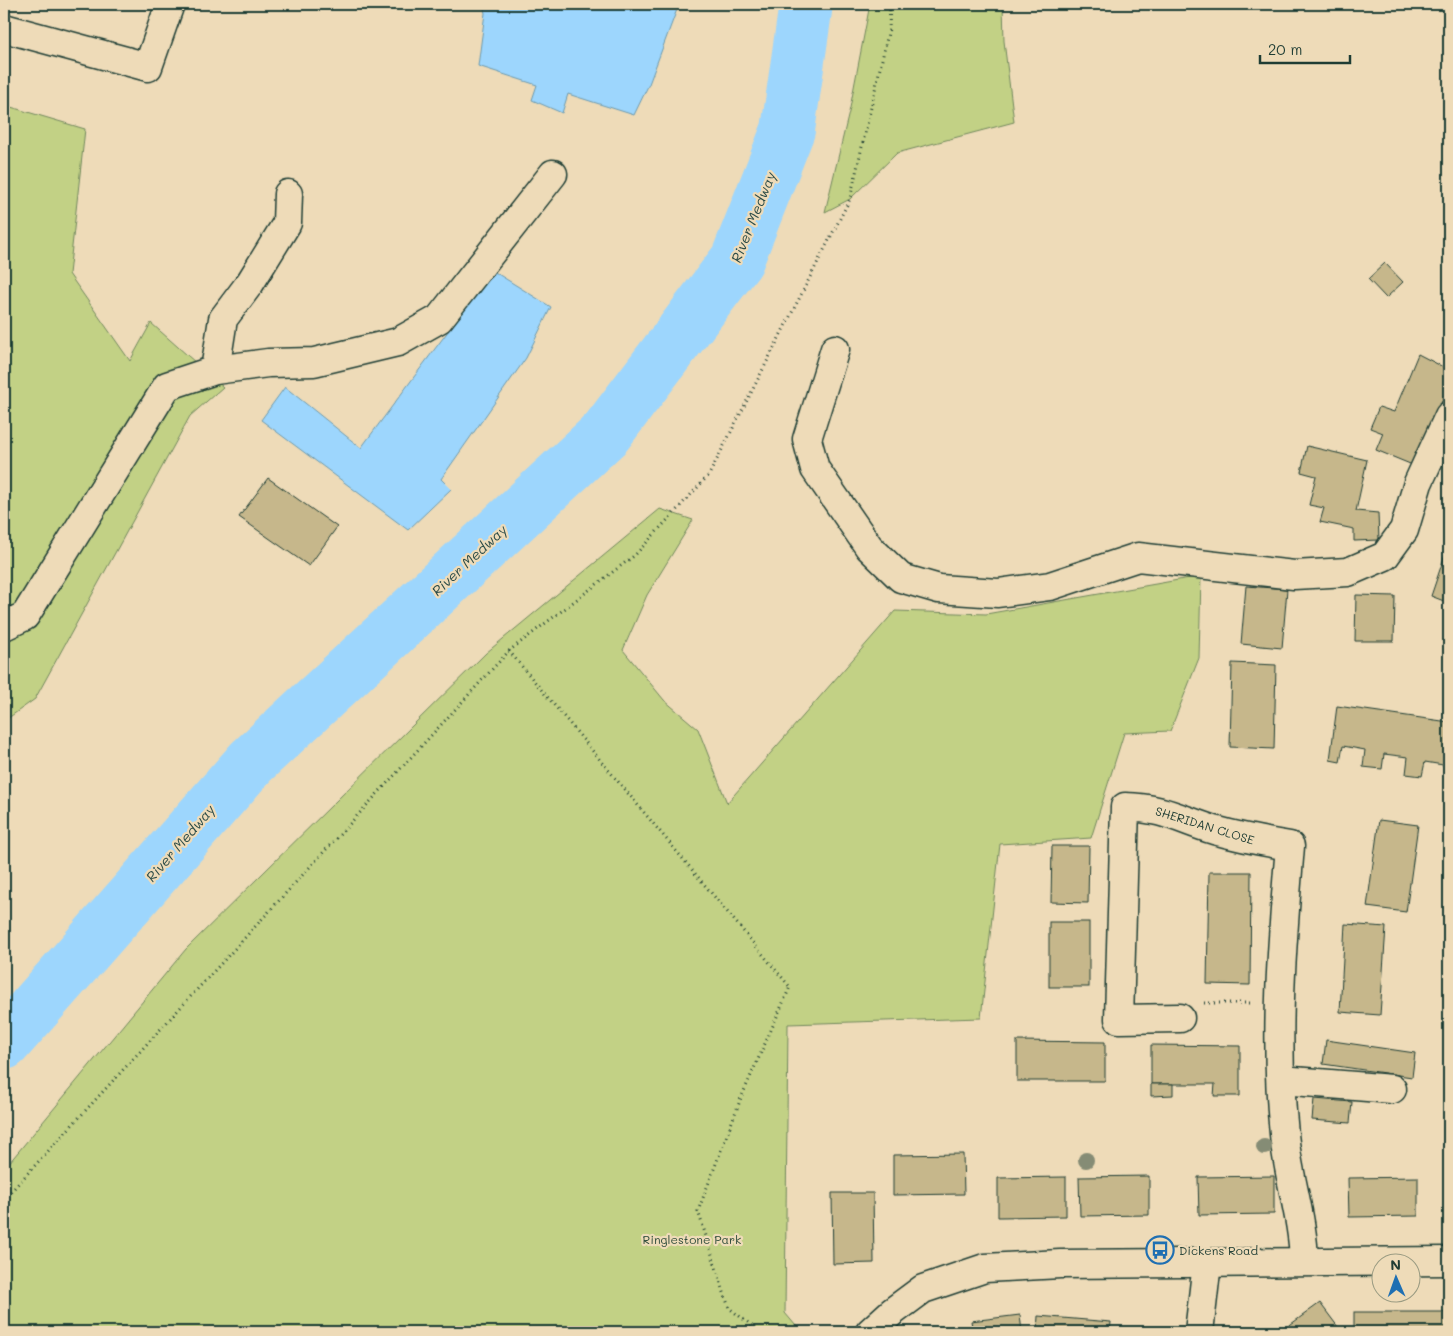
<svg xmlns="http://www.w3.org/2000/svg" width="1453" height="1336" viewBox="0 0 1453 1336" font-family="Mali,sans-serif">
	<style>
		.green { fill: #c2d185; stroke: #70875c }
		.water { fill: #9dd6fd; stroke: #6b99ad }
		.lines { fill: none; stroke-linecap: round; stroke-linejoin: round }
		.river { stroke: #9dd6fd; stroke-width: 54 }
		.building { fill: #c6b78b; stroke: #1f3d34 }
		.minor-casing { stroke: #1f3d34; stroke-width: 31 }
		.path { stroke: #1f3d34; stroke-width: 3; stroke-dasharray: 1 4; stroke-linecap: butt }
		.minor { stroke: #eedbb8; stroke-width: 28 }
		.tree { fill: #858c74 }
		.labels { text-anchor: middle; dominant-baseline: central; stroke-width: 4.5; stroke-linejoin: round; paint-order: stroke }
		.street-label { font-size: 12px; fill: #1f3d34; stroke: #eedbb8 }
		.park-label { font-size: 12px; fill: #2f4c3c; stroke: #eedbb8 }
		.poi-label { font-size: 12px; fill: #1f3d34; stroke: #eedbb8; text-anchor: start }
		.water-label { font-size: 14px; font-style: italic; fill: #2c4c48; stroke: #eedbb8 }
	</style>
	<rect width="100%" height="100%" fill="#eedbb8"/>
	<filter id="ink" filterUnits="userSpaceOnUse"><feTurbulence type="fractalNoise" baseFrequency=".02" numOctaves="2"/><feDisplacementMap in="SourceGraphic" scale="10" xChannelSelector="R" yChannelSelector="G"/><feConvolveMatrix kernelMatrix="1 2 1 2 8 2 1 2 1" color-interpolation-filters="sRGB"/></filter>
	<g filter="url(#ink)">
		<g class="green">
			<path d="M870,4H1003L1004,41L1014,122L897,153L850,199L825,212L850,108Z"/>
			<path d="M4,105L85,129L69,274L130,361L151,323L223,387L190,416L35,699L4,721Z"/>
			<path d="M660,509L693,520L647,595L623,650L664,700L698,729L727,803L895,611L986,614L1201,576L1199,658L1170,731L1124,733L1091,838L1000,844L981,1018L788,1024L785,1313L801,1332H4V1169L186,949L486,653Z"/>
		</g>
		<g class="water">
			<path d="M483,4H679L649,84L634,115L568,94L562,113L532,100L537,85L478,66L485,13Z"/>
			<path d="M493,271L551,307L526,358L441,479L451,489L408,530L261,420L285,387L361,448Z"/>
		</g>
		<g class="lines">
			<path class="river" d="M4,1043L251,762L606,433L737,260L788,130L806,4"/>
		</g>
		<g class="building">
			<path d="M1385,263L1403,282L1386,298L1368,279Z"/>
			<path d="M1418,354L1449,370L1444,382L1449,384L1415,466L1376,450L1383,433L1370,428L1379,407L1394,412Z"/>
			<path d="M1307,446L1367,460L1356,511L1378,513L1379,540L1354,541V529L1320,522L1324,508L1309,505L1316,476L1301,472Z"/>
			<path d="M268,478L337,527L309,566L239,517Z"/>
			<path d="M1449,543V603L1431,596Z"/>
			<path d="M1246,586L1287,589L1282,648L1241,644Z"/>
			<path d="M1356,595L1395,596L1394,641H1355Z"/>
			<path d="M1232,663L1276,665L1274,749L1230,747Z"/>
			<path d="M1337,706L1449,722V766L1425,762L1422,776L1406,774L1408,757L1384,754L1382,769L1363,767L1365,750L1343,746L1340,762L1330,760Z"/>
			<path d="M1379,820L1418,825L1406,912L1367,907Z"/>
			<path d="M1052,846H1089L1088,903L1051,902Z"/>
			<path d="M1209,872H1251L1250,985L1207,984Z"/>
			<rect x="1049" y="922" width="40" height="65"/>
			<path d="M1345,924L1386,927L1380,1015L1340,1012Z"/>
			<path d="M1326,1040L1415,1053L1412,1077L1323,1064Z"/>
			<path d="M1017,1041L1105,1042V1081H1017Z"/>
			<path d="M1151,1045L1240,1046V1096H1214L1215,1084H1151Z"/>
			<path d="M1151,1084H1173V1095L1151,1096Z"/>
			<path d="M1314,1099L1352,1102L1350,1123L1312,1120Z"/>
			<path d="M963,1154L964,1194L893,1195V1155Z"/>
			<path d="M1149,1176V1215L1080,1216L1079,1177Z"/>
			<path d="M1274,1176V1214L1199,1215L1198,1177Z"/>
			<path d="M1066,1177V1216L998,1217V1178Z"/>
			<path d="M1418,1177V1216L1349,1217L1348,1178Z"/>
			<path d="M832,1193H873L874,1263L833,1264Z"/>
			<path d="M1320,1303L1341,1331L1280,1332Z"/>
			<rect x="1354" y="1312" width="95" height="20"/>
			<path d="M1020,1315L1022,1332H973L971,1321Z"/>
			<path d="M1038,1316L1111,1322L1110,1332H1037Z"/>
		</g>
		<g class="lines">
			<g class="minor-casing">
				<g id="minor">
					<path d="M4,28L148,67L170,4"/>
					<path d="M835,349L807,439L815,469L869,547L901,578L939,589L998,593L1050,586L1138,557L1294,575L1348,572L1385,556L1404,530L1418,483L1449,416"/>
					<path d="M215,370L223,319L250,283L287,223L288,194"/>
					<path d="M4,626L25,616L167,386L215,370L268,363L314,362L398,342L439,319L553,174"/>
					<path d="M1180,1018L1119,1019L1125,807C1164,808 1179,819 1214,830C1239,837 1265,842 1290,846C1282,941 1274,1039 1284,1134C1288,1177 1303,1218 1304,1261"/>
					<path d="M1281,1080L1392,1089"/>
					<path d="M870,1332L892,1312L923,1289L985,1268L1060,1264L1449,1261"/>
					<path d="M1199,1332L1207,1263"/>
				</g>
			</g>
			<g class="path">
				<path d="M509,651L790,987L741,1098L698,1211L729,1308L760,1332"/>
				<path d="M1204,1003H1251"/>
				<path d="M4,1199L509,651L635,555L709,475L850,199L889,29L890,4"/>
			</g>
			<use href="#minor" class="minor"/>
		</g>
		<g class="tree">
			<circle cx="1264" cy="1147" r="8"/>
			<circle cx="1086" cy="1160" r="8"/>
		</g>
	</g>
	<defs>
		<g id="bus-ring" transform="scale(1.4375)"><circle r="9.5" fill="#eedbb8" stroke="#1f6fb2" stroke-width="1.5"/><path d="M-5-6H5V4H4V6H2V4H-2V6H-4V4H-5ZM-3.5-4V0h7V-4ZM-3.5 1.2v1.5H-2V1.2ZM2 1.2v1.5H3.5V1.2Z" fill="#1f6fb2"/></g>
	</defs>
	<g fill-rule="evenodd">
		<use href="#bus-ring" x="1160" y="1250"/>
	</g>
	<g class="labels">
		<g class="street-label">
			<text transform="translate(1205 825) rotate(17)">SHERIDAN CLOSE</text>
		</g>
		<g class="park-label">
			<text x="692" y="1239">Ringlestone Park</text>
		</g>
		<g class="poi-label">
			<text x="1179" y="1250">Dickens Road</text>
		</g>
		<g class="water-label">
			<text transform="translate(753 217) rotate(-68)">River Medway</text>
			<text transform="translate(469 560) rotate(-43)">River Medway</text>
			<text transform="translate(180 843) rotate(-49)">River Medway</text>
		</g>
	</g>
	<rect width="1453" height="1336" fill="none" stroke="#eedbb8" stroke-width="20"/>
	<rect x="10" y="10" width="1433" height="1316" fill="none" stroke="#1f3d34" stroke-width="2" filter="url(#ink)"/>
	<g transform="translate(1396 1278) rotate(358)"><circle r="24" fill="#eedbb8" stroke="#9b9c83"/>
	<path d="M0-4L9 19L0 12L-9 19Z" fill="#1f6fb2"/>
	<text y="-8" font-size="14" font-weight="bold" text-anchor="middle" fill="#1f3d34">N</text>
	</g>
	<path d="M1260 55v8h90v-8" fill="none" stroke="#1f3d34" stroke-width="2.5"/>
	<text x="1268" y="55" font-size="15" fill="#1f3d34" stroke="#eedbb8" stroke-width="4" paint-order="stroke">20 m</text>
</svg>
